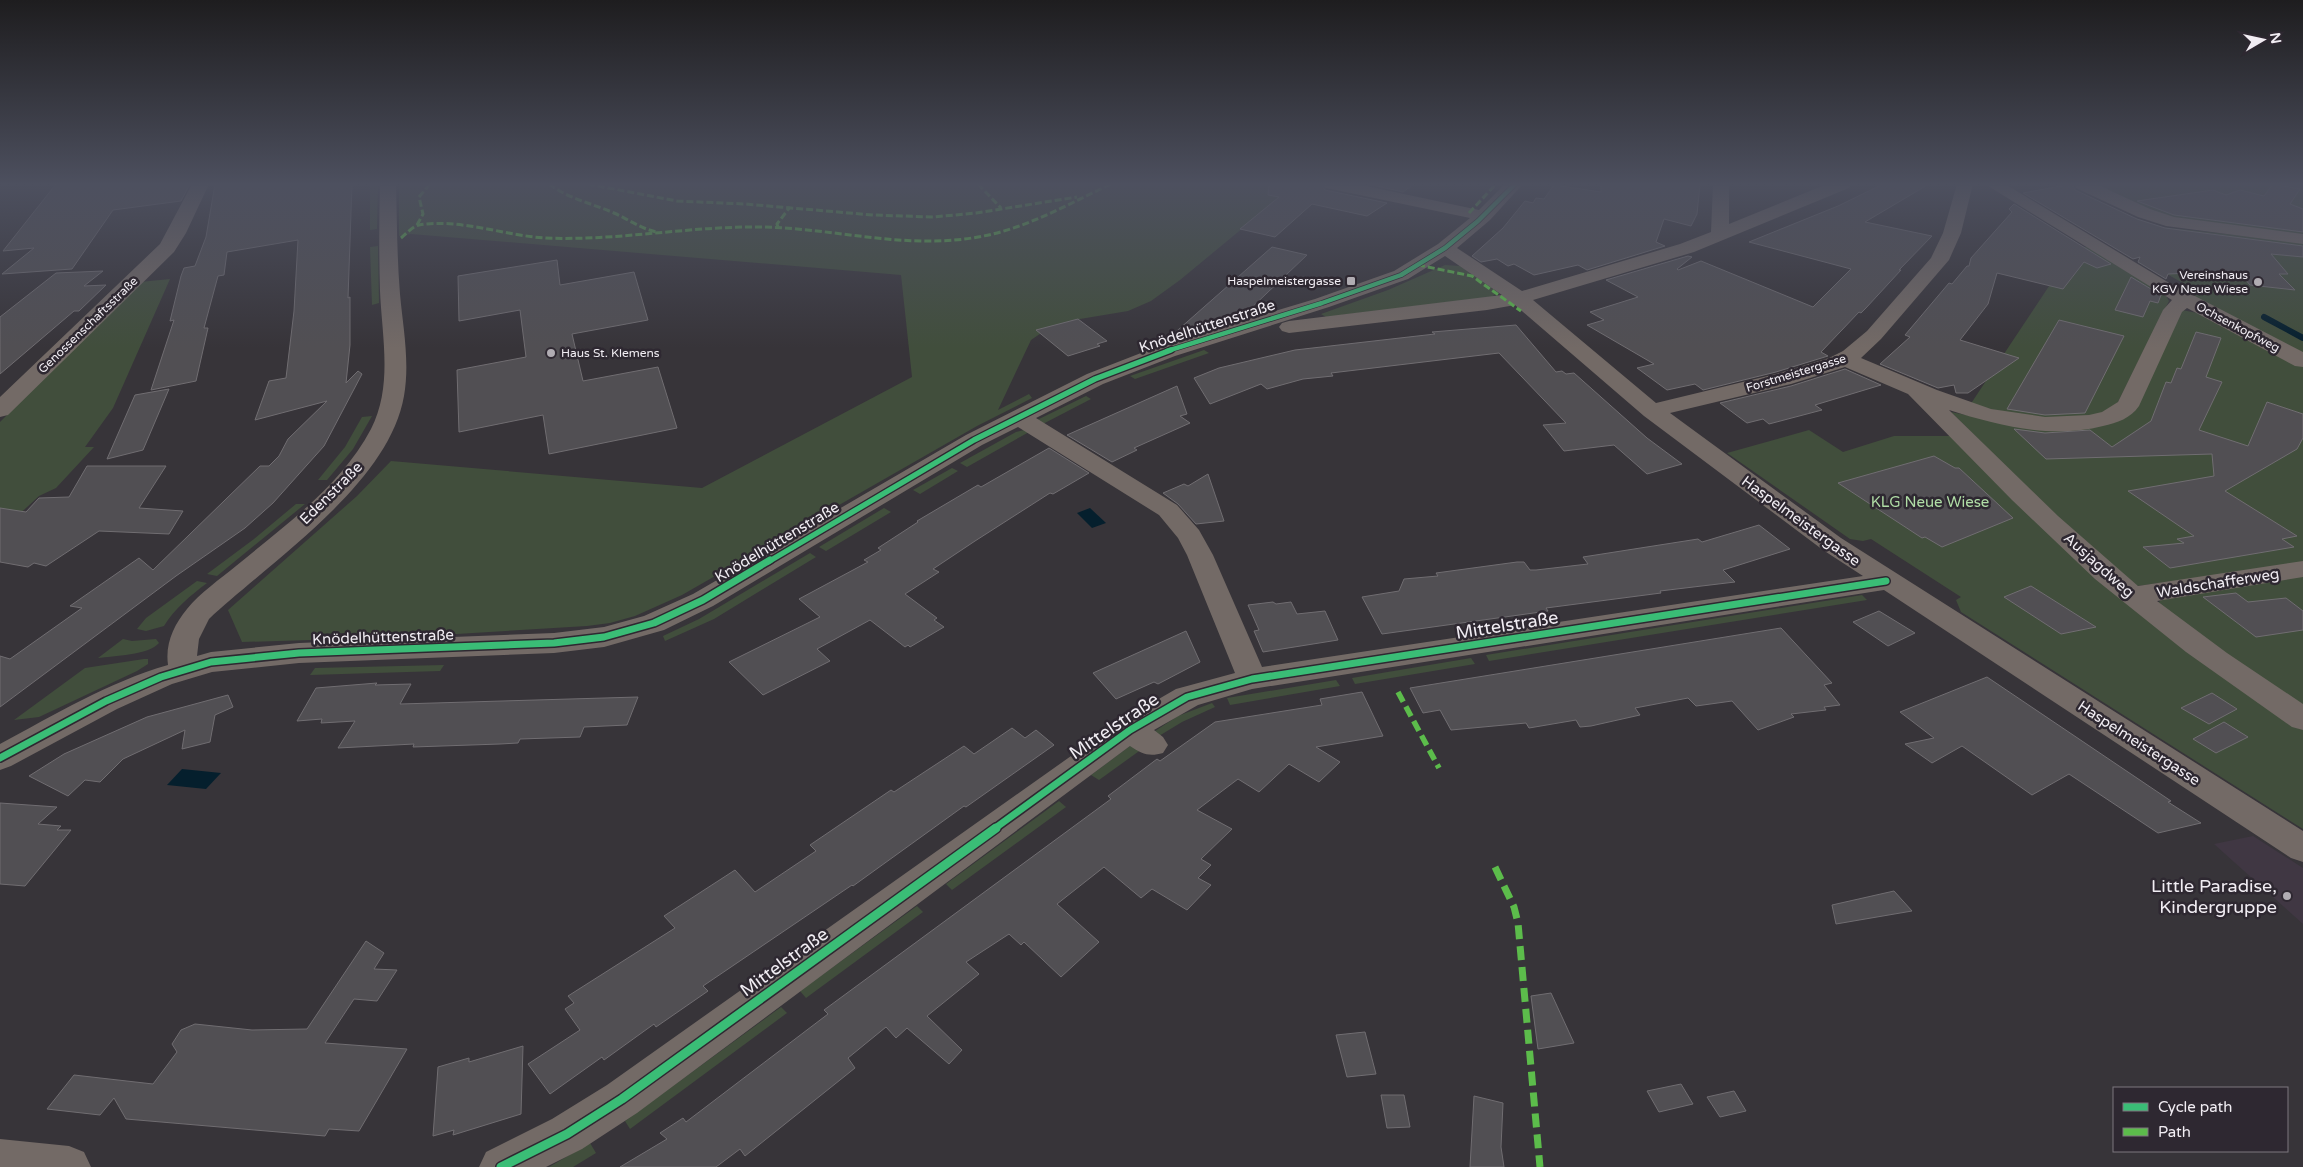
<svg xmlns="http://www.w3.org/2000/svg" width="2303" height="1167" viewBox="0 0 2303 1167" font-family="'Varela Round',sans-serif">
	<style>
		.built { fill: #403743 }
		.green { fill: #414e3c }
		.water { fill: #051f2d }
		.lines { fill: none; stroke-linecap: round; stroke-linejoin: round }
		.stream { stroke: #051f2d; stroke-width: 6 }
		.building { fill: #514f53; stroke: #706d71 }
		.minor { fill: #736a66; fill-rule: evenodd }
		.quiet-far2 { stroke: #5cbc4b; stroke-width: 3; stroke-dasharray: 7 3; stroke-linecap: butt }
		.quiet-far1 { stroke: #5cbc4b; stroke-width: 5.5; stroke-dasharray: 11 5.5; stroke-linecap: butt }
		.quiet { stroke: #5cbc4b; stroke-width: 7; stroke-dasharray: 14 7; stroke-linecap: butt }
		.cycleway-far3-casing { stroke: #2e2831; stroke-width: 6 }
		.cycleway-far2-casing { stroke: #2e2831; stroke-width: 8 }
		.cycleway-far1-casing { stroke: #2e2831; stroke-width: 10 }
		.cycleway-casing { stroke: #2e2831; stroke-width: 12 }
		.cycleway-far3 { stroke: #3abd76; stroke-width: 4.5 }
		.cycleway-far2 { stroke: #3abd76; stroke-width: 5.5 }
		.cycleway-far1 { stroke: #3abd76; stroke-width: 7 }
		.cycleway { stroke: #3abd76; stroke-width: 9 }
		.poi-dot { fill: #b0acb2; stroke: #2e2831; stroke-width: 2 }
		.labels { text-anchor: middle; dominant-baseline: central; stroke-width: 5; stroke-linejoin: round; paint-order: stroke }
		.far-poi-label { font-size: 12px; fill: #f1edf3; stroke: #2e2831; text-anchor: end }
		.far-street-label { font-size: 12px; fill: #f1edf3; stroke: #2e2831 }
		.street-label { font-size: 15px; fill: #f1edf3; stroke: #2e2831 }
		.park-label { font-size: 15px; fill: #b0dda6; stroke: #2e2831 }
		.near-street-label { font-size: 18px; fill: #f1edf3; stroke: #2e2831 }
		.near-poi-label { font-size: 18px; fill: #f1edf3; stroke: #2e2831; text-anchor: end }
	</style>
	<rect width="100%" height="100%" fill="#373439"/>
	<path class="built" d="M2253,836L2303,868V924L2214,844Z"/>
	<g class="green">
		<path d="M370,184H378L377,229L370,230Z"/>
		<path d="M399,184H1289L1284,194L1180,280L1151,301L1128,311L1074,320L1050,327L1031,340L998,410L1029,394L1032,398L977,426L682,595L635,616L610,623L587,626L391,638L337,643L343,633L315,634L311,640L242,642L228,610L357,496L391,461L702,488L912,377L901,275L411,234L399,236Z"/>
		<path d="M2089,184H2303V235L2195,223L2152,212Z"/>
		<path d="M2067,217L2303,242V355L2175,287L2188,286Z"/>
		<path d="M378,246L379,303L372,305L370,247Z"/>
		<path d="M2087,247L2156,288L2165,294L2169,301L2116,406L2095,416L2044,420L1970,405L2061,268L2067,249Z"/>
		<path d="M1445,265L1460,266L1497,292L1492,297L1326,317L1321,314L1388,290Z"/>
		<path d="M170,279L113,408L85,447H94L56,488L39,496L0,532V422L140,282Z"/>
		<path d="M2182,310L2202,314L2303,365V563L2138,586L2130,582L2067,527L1951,412L2012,424L2094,426L2148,383Z"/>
		<path d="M1204,350L1209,353L1135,379L1130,376Z"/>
		<path d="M1086,396L1091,399L1039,426L1037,420Z"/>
		<path d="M372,416L353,449L327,480H318L345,447L362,417Z"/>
		<path d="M1024,430L1029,432L967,467L960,463L1016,432Z"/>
		<path d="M1809,430L1843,452L1894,436H1953L2303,728V829L1961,612L1956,600L1961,597L1871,539L1863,541L1850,539L1727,453Z"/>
		<path d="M952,468L958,471L920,494L913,490Z"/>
		<path d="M296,504H305L217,576L207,574L254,539Z"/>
		<path d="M884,508L891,512L826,551L819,547Z"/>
		<path d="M810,553L816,557L714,619L665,641L663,636L699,619Z"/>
		<path d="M2303,576V710L2158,603L2162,599Z"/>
		<path d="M197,581L207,583C190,596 175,608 164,626L146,631L137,629L146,618Z"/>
		<path d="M1862,595L1867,600L1489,661L1486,655Z"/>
		<path d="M123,639L132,641L156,639L159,643C149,655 113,656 98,658Z"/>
		<path d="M1471,658L1475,664L1355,684L1352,678Z"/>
		<path d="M144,659H148V664L137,671L39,717L14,720L85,668Z"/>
		<path d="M444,665L440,671L310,675L315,668Z"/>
		<path d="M1336,680L1340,686L1230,705L1227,698Z"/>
		<path d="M1212,703L1215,707L1182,722L1154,739L1149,735L1178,716Z"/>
		<path d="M1134,743L1142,749L1099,780L1091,775Z"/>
		<path d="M1059,801L1066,807L952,890L946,884Z"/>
		<path d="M917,906L923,912L806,998L800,991Z"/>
		<path d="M781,1007L787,1013L630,1129L625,1121Z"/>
		<path d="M590,1143L596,1153L573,1167H549Z"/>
	</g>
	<g class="water">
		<path d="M1090,508L1106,523L1092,528L1077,513Z"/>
		<path d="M182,769L221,773L206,789L167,785Z"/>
	</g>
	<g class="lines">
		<path class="stream" d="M2264,317L2303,338"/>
	</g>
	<g class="building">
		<path d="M56,184H190L181,201L113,210L72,269L2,274L34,248L3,251Z"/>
		<path d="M215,184H352L348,298L350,297V345L346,383L358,371L362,374L324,446L273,503L245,528L176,576L0,707V656L10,659L82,608L70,606L139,558L153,570L260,466H269L279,456L288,439L327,401L255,420L269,381L286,378L294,311L298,240L227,252L224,275L218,276L204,328H208L196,381L151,390L174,320L170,321L181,276L184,268L195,266L206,237Z"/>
		<path d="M1269,184H1321L1325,190L1387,203L1367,216L1312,204L1275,237L1240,229L1279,197L1268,195Z"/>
		<path d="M1368,184H1414L1403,192Z"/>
		<path d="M1601,184H1700L1697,214L1691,226L1664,219L1656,242L1665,246L1587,270L1578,265L1534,275L1514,264L1508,266L1497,259L1481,262L1472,256L1503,228L1525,201L1533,203L1536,198L1544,199L1554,185L1601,192Z"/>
		<path d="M1883,184H1929L1865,222L1932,236L1899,270H1901L1866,308L1861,313L1859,312L1821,352L1828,356L1776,372L1703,390L1695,384L1667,390L1637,368L1654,364L1587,325L1604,320L1590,312L1638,297L1606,280L1688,256L1692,257L1677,269L1678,270L1701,261L1813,307L1851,269L1749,242L1838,206Z"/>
		<path d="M2072,184L2075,190L2137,219L2165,228L2303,246V257L2271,254L2288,274H2279L2295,290L2250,285L2238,271L2168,274L2166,279L2138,262L2140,257L2133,259L2023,193Z"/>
		<path d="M2273,184L2300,189L2290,204L2303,209V232L2174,215L2137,201L2213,190L2226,195L2240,190L2264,196Z"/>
		<path d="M2014,204L2111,264L2097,268L2084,262L2063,289L1997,273L1988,304L1960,340L2019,358L1968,393H1956L1954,385L1938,388L1880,364L1910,337L1905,335L1949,283L1952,284L1967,266H1969L1971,258L2012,212L2009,209Z"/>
		<path d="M1272,247L1307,255L1246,313L1170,337Z"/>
		<path d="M557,260L560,285L634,272L648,320L572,334L583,381L658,367L677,428L549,454L543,415L459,432L457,370L526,357L520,310L459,321L458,276Z"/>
		<path d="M103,271L84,286L106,285L79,311H74L0,374V317L56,273Z"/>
		<path d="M2131,277L2161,295L2158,303L2150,301L2143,317L2115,310Z"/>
		<path d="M1078,319L1107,341L1097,344L1100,346L1068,356L1036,330Z"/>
		<path d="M2059,320L2124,336L2085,413L2045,415L2007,409Z"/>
		<path d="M1516,325L1556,372L1562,371L1566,374L1574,373L1647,438L1682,464L1647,474L1614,445L1564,451L1543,425L1566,423L1499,353L1331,373L1333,376L1303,379L1267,389L1261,384L1210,404L1194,378L1219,368L1295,350L1435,334L1432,332Z"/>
		<path d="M2196,332L2221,338L2206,377L2222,382L2199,430L2248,446L2267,402L2303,414V438L2297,449L2225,491L2297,536L2282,539L2294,547L2170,568L2143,547L2184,543L2177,539L2194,536L2128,491L2214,476L2212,454L2046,459L2014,429L2045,433L2090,430L2112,447L2151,421L2166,382L2171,383L2177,368L2181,369Z"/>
		<path d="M1845,369L1881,385L1815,405L1822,410L1769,424L1763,419L1747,423L1720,403L1791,386Z"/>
		<path d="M1177,386L1187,414L1180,416L1190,423L1134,448L1137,450L1112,462L1067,435Z"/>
		<path d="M169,389L143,450L107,459L135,395Z"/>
		<path d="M1049,448L1089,473L1053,494L1050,493L975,541L933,569L939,572L905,594L937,618L934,620L944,627L910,647L908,645L905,647L870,620L817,649L830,661L763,695L729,662L820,617L799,599L868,562L864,560L881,550L878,548L918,522L917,521L978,485L981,487Z"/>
		<path d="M1934,456L1955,468H1959L2013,518L1942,547L1925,537L1922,538L1838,483Z"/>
		<path d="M87,466H166L139,508L183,511L169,534L99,531L46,566L34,563L28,567L0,562V508L26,512L39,498L69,497Z"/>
		<path d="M1208,474L1224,521L1196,524L1178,504L1163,493L1184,484L1188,486Z"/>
		<path d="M1759,525L1790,549L1723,570L1735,582L1660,591L1661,593L1546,608L1548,611L1382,634L1362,597L1399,591L1404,579L1438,576L1436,573L1517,562H1524L1530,570H1536L1588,564L1583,557L1698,539L1702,542Z"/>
		<path d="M2031,586L2096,627L2061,634L2004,597Z"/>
		<path d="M2236,593L2248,602L2286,598L2303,611V630L2256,637L2203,597Z"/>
		<path d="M1273,602L1276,604L1291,602L1297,614L1325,611L1338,640L1263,652L1254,631L1259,630L1248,605Z"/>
		<path d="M1879,611L1915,633L1888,646L1853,622Z"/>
		<path d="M1781,628L1832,683L1824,685L1840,705L1824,707L1826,710L1791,714L1794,717L1758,730L1732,701L1696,706L1688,698L1635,708L1640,715L1591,726L1580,727L1576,720L1529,728L1526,723L1451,730L1440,710L1423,713L1410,688Z"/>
		<path d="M1186,631L1200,662L1158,684L1154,682L1116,699L1093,673Z"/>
		<path d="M1987,677L2171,801L2168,802L2201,823L2158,833L2069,774L2032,795L1962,746L1932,763L1905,744L1934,738L1900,712Z"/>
		<path d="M377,683L375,685L411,684L400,704L638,697L627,725L584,727L580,737L520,739L518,743L500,744L413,747L414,744L338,748L355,721L321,723L322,719L297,721L316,688Z"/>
		<path d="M1362,692L1383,736L1316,747L1340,762L1319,782L1289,764L1259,792L1238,779L1197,810L1232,829L1201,859L1211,865L1198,878L1211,885L1187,910L1152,889L1141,898L1104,867L1057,904L1099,942L1061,977L1024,942L1021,945L1009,934L966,962L979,974L927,1016L962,1050L949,1064L907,1028L896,1038L886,1027L848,1058L855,1068L745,1156L740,1149L716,1167H620L667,1139L660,1133L683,1118L686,1122L828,1014L824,1010L1111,799L1108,796L1157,759L1160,761L1215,722L1322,705L1320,699Z"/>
		<path d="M2212,693L2237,709L2209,724L2181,708Z"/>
		<path d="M228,695L233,707L215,715L210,742L182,749L185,730L123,759L100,782L85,780L68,796L29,776L64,754L147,717Z"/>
		<path d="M2224,722L2248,737L2216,753L2193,739Z"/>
		<path d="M1012,728L1025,738L1036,730L1054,745L966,807L964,806L853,886L852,885L703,986L708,991L656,1027L654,1024L604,1060L602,1057L550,1094L528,1064L580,1030L565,1009L574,1003L568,996L675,928L664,916L735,870L755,892L816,851L810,845L891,790L894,792L964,746L974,754Z"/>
		<path d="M0,803L57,807L38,824L61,826L57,830H71L25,886L0,884Z"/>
		<path d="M1894,891L1912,911L1836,924L1832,905Z"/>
		<path d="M366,941L384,953L374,969L397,970L377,1001L354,999L325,1043L407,1049L359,1131L329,1129L325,1136L126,1119L114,1098L100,1115L47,1109L74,1075L153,1084L177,1052L172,1044L181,1030L195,1024L252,1030L307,1029Z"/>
		<path d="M1551,993L1574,1043L1538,1049L1531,996Z"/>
		<path d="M1365,1032L1376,1074L1347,1077L1336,1035Z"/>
		<path d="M523,1046L521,1114L453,1135L454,1130L433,1136L438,1067L469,1058V1062Z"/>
		<path d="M1681,1084L1693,1104L1659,1112L1647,1091Z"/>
		<path d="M1734,1091L1746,1111L1720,1117L1707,1097Z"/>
		<path d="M1381,1095H1404L1410,1127L1387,1128Z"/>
		<path d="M1474,1096L1503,1103L1501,1147L1504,1167H1470Z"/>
	</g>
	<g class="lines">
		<g class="minor">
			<path d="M192,184H209L186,233L174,252L8,415L0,417V397L160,244Z"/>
			<path d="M380,184H396C397,221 397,258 400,294C403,327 410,362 404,396C389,484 271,561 209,619L199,639L197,656L211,652L299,643L554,633L604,627L644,616L693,594L966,435L1087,374L1159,346L1315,299L1394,271L1438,244L1470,218L1331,189L1325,188L1323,184H1357L1479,210L1505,184H1523L1490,220L1457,248L1522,291L1680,244L1711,232L1713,184H1729V224L1827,184H1851L1849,188L1694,252L1533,300L1656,403L1776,374L1829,358L1843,351L1867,331L1931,258L1943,233L1957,184H1973L1961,233L1949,260L1881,339L1861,358L1937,390L1991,409L2045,417L2089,415L2102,412L2118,402L2163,310L2172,300L1985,184H2005L2166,281L2303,352V367L2295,366L2187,308L2182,312L2139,406C2131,418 2117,423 2103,426C2052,439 1999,426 1949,410L2058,516L2138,586L2303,561V577L2157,601L2227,653L2303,704V730L2292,727L2186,652L2095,579L2012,500L1908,394L1845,367L1791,384L1670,413L1841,538L2303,831V862L2291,858L1884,590L1252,689L1198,705L1154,730L1163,737L1168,745L1163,753C1149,757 1142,754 1130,746L637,1113L582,1149L546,1167H479L486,1152L552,1119L607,1085L1119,722L1176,689L1235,673L1187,555L1178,538L1159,515L1018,427L982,445L713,606L664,630L604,647L554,653L299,663L212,672L172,684L117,709L11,766L0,770V744C54,715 109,682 168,665C165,643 174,625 187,609C200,593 220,579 236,566C284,526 341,486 371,429C393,386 382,337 380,291C379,255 379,220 380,184ZM1445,256L1502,295L1289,321L1282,323L1279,327L1282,331L1289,333L1487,310L1515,305L1644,416L1823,550L1863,576L1262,667L1213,555L1199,530L1177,505L1036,418L1103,384L1175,356L1329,307L1408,279Z"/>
			<path d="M2074,184H2096L2150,209L2174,217L2303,234V244L2166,226L2138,217L2076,188Z"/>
			<path d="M0,1139L69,1146L84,1152L91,1167H0Z"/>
		</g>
		<g class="quiet-far2">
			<path d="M549,184C569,199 591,203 614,213C628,219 641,229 657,232"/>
			<path d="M588,184L677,201L745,204L873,215L933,217L976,213L1077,197"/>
			<path d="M978,184L1001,208"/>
			<path d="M1469,213L1496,184"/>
			<path d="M417,225L423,214L419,197L430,184"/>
			<path d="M778,227L777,224L790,207"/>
			<path d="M401,238C406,234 413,226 419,225C459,218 506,236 546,238C618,241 689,226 761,227C834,228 905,250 978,237C1026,229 1068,204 1111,184"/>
			<path d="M1418,265L1472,276L1521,311"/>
		</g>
		<path class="quiet-far1" d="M1398,692L1439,768"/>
		<path class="quiet" d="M1495,867L1514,907L1518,923L1540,1167"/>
		<g class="cycleway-far3-casing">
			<path id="cycleway-far3" d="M1167,351L1322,303L1401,275L1445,248L1478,221L1515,184"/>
		</g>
		<g class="cycleway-far2-casing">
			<path id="cycleway-far2" d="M768,562L974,440L1095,379L1171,350"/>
		</g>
		<g class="cycleway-far1-casing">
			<g id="cycleway-far1">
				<path d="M0,758L106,701L161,677L211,662L299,653L554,643L604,637L654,623L703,600L770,560"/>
				<path d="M994,829L1130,730L1187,697L1252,679L1886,581"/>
			</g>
		</g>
		<g class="cycleway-casing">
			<path id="cycleway" d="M501,1167L567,1134L622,1099L996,828"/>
		</g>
		<use href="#cycleway-far3" class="cycleway-far3"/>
		<use href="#cycleway-far2" class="cycleway-far2"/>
		<use href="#cycleway-far1" class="cycleway-far1"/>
		<use href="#cycleway" class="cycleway"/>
	</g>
	<linearGradient id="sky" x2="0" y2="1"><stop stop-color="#1e1d1f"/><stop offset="0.53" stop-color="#4d505f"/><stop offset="1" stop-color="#4d505f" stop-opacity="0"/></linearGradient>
	<rect width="2303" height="348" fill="url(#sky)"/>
	<g class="poi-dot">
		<rect x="1346" y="276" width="10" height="10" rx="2.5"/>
		<circle cx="2258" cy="282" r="5"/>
		<circle cx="551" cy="353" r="5"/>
		<circle cx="2287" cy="896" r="5"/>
	</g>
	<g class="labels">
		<g class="far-poi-label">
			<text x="2248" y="275">Vereinshaus<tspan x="2248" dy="14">KGV Neue Wiese</tspan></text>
			<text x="1341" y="281">Haspelmeistergasse</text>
			<text x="561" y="353" text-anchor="start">Haus St. Klemens</text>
		</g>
		<g class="far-street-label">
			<text transform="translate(88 325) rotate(-44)">Genossenschaftsstraße</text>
			<text transform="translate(2238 327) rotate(28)">Ochsenkopfweg</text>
			<text transform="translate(1796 373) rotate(-17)">Forstmeistergasse</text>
		</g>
		<g class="street-label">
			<text transform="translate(1207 326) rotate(-18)">Knödelhüttenstraße</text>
			<text transform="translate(331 493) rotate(-45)">Edenstraße</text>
			<text transform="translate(1801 521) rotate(36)">Haspelmeistergasse</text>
			<text transform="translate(777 542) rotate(-31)">Knödelhüttenstraße</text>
			<text transform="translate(2099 565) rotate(42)">Ausjagdweg</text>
			<text transform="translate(2218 583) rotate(-9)">Waldschafferweg</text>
			<text transform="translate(383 637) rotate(-2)">Knödelhüttenstraße</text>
			<text transform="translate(2139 743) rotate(33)">Haspelmeistergasse</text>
		</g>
		<g class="park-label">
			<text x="1930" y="502">KLG Neue Wiese</text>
		</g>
		<g class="near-street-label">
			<text transform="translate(1507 625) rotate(-9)">Mittelstraße</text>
			<text transform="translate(1114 726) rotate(-34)">Mittelstraße</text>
			<text transform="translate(784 962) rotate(-36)">Mittelstraße</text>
		</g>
		<g class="near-poi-label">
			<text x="2277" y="886">Little Paradise,<tspan x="2277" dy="21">Kindergruppe</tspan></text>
		</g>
	</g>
	<rect x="2113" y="1087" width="175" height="65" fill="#2e2831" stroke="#7c777f"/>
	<rect x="2123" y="1103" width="25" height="8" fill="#3abd76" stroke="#7c777f"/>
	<text x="2158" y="1112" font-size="15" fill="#f1edf3">Cycle path</text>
	<rect x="2123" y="1128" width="25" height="8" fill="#5cbc4b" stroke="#7c777f"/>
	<text x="2158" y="1137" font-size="15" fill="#f1edf3">Path</text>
	<g transform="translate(2263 40) rotate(81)" stroke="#2e2831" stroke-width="4" paint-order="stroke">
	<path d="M0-4L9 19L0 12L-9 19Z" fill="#f1edf3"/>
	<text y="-8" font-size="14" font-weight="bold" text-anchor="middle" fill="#f1edf3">N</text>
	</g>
</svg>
